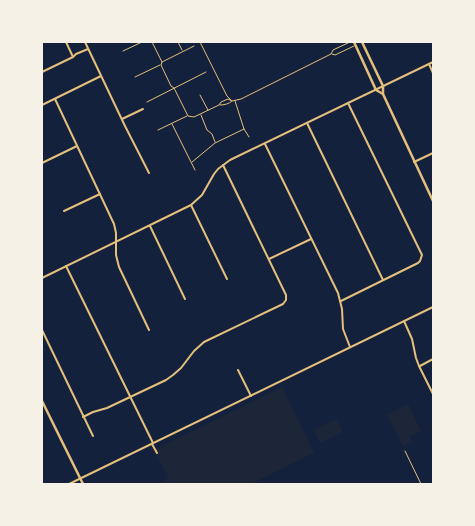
<svg xmlns="http://www.w3.org/2000/svg" width="475" height="526" viewBox="0 0 475 526" font-family="Jost,sans-serif">
	<style>
		.green { fill: #1d2539 }
		.lines { fill: none; stroke-linecap: round; stroke-linejoin: round }
		.service { stroke: #e5c07b; stroke-width: 1 }
		.minor { stroke: #e5c07b; stroke-width: 2 }
		.tertiary { stroke: #e5c07b; stroke-width: 2.5 }
		.secondary { stroke: #e5c07b; stroke-width: 2.5 }
	</style>
	<rect width="100%" height="100%" fill="#14213d"/>
	<g class="green">
		<path d="M282,387L314,453L251,484H157L168,478L154,450Z"/>
		<path d="M408,404L421,431L409,437L412,442L403,446L387,415Z"/>
		<path d="M337,419L343,432L320,443L314,430Z"/>
	</g>
	<g class="lines">
		<g class="service">
			<path d="M152,42L162,62L161,65L171,86L174,88L188,116L194,117L219,105L221,102L228,99L232,101L241,99L331,54L333,50L350,42"/>
			<path d="M178,42L182,50"/>
			<path d="M200,42L227,96L231,100"/>
			<path d="M123,51L142,42"/>
			<path d="M332,54L335,55L354,46"/>
			<path d="M162,62L194,46"/>
			<path d="M135,77L160,65"/>
			<path d="M200,95L208,110"/>
			<path d="M235,101L244,129L249,137"/>
			<path d="M147,102L206,72"/>
			<path d="M220,105C224,105 229,104 232,101"/>
			<path d="M201,115L207,130L212,134L215,142"/>
			<path d="M172,124L195,170"/>
			<path d="M158,130L187,116"/>
			<path d="M192,162L215,143L244,129"/>
			<path d="M405,451L421,484"/>
		</g>
		<g class="minor">
			<path d="M66,42L73,57"/>
			<path d="M85,42L125,126L149,173"/>
			<path d="M429,64L433,73"/>
			<path d="M42,72L73,57L76,54L88,49"/>
			<path d="M55,99L114,224L116,233V255L119,267L149,330"/>
			<path d="M42,105L101,76"/>
			<path d="M122,119L143,109"/>
			<path d="M307,123L383,280"/>
			<path d="M265,144L338,293L342,309L343,329L350,347"/>
			<path d="M414,162L433,153"/>
			<path d="M42,163L77,146"/>
			<path d="M191,205L227,279"/>
			<path d="M64,211L100,194"/>
			<path d="M150,226L185,299"/>
			<path d="M269,259L311,239"/>
			<path d="M66,266L153,443"/>
			<path d="M42,278L191,205L202,195L214,174L218,169L230,160L433,62"/>
			<path d="M341,301L418,263L420,261L422,255L348,103"/>
			<path d="M404,321L412,339L416,358L419,366L433,394"/>
			<path d="M42,330L93,436"/>
			<path d="M420,366L433,359"/>
			<path d="M238,370L251,396"/>
			<path d="M83,417L93,412L107,408L166,380L173,375L181,368L194,351L204,342L283,304L286,300V295L223,165"/>
			<path d="M152,444L157,453"/>
			<path d="M69,484L433,307"/>
		</g>
		<path class="tertiary" d="M42,401L83,484"/>
		<g class="secondary">
			<path d="M354,42L376,90L383,94"/>
			<path d="M362,42L383,86V94L433,201"/>
		</g>
	</g>
	<rect width="475" height="526" fill="none" stroke="#f6f1e7" stroke-width="86"/>
</svg>
